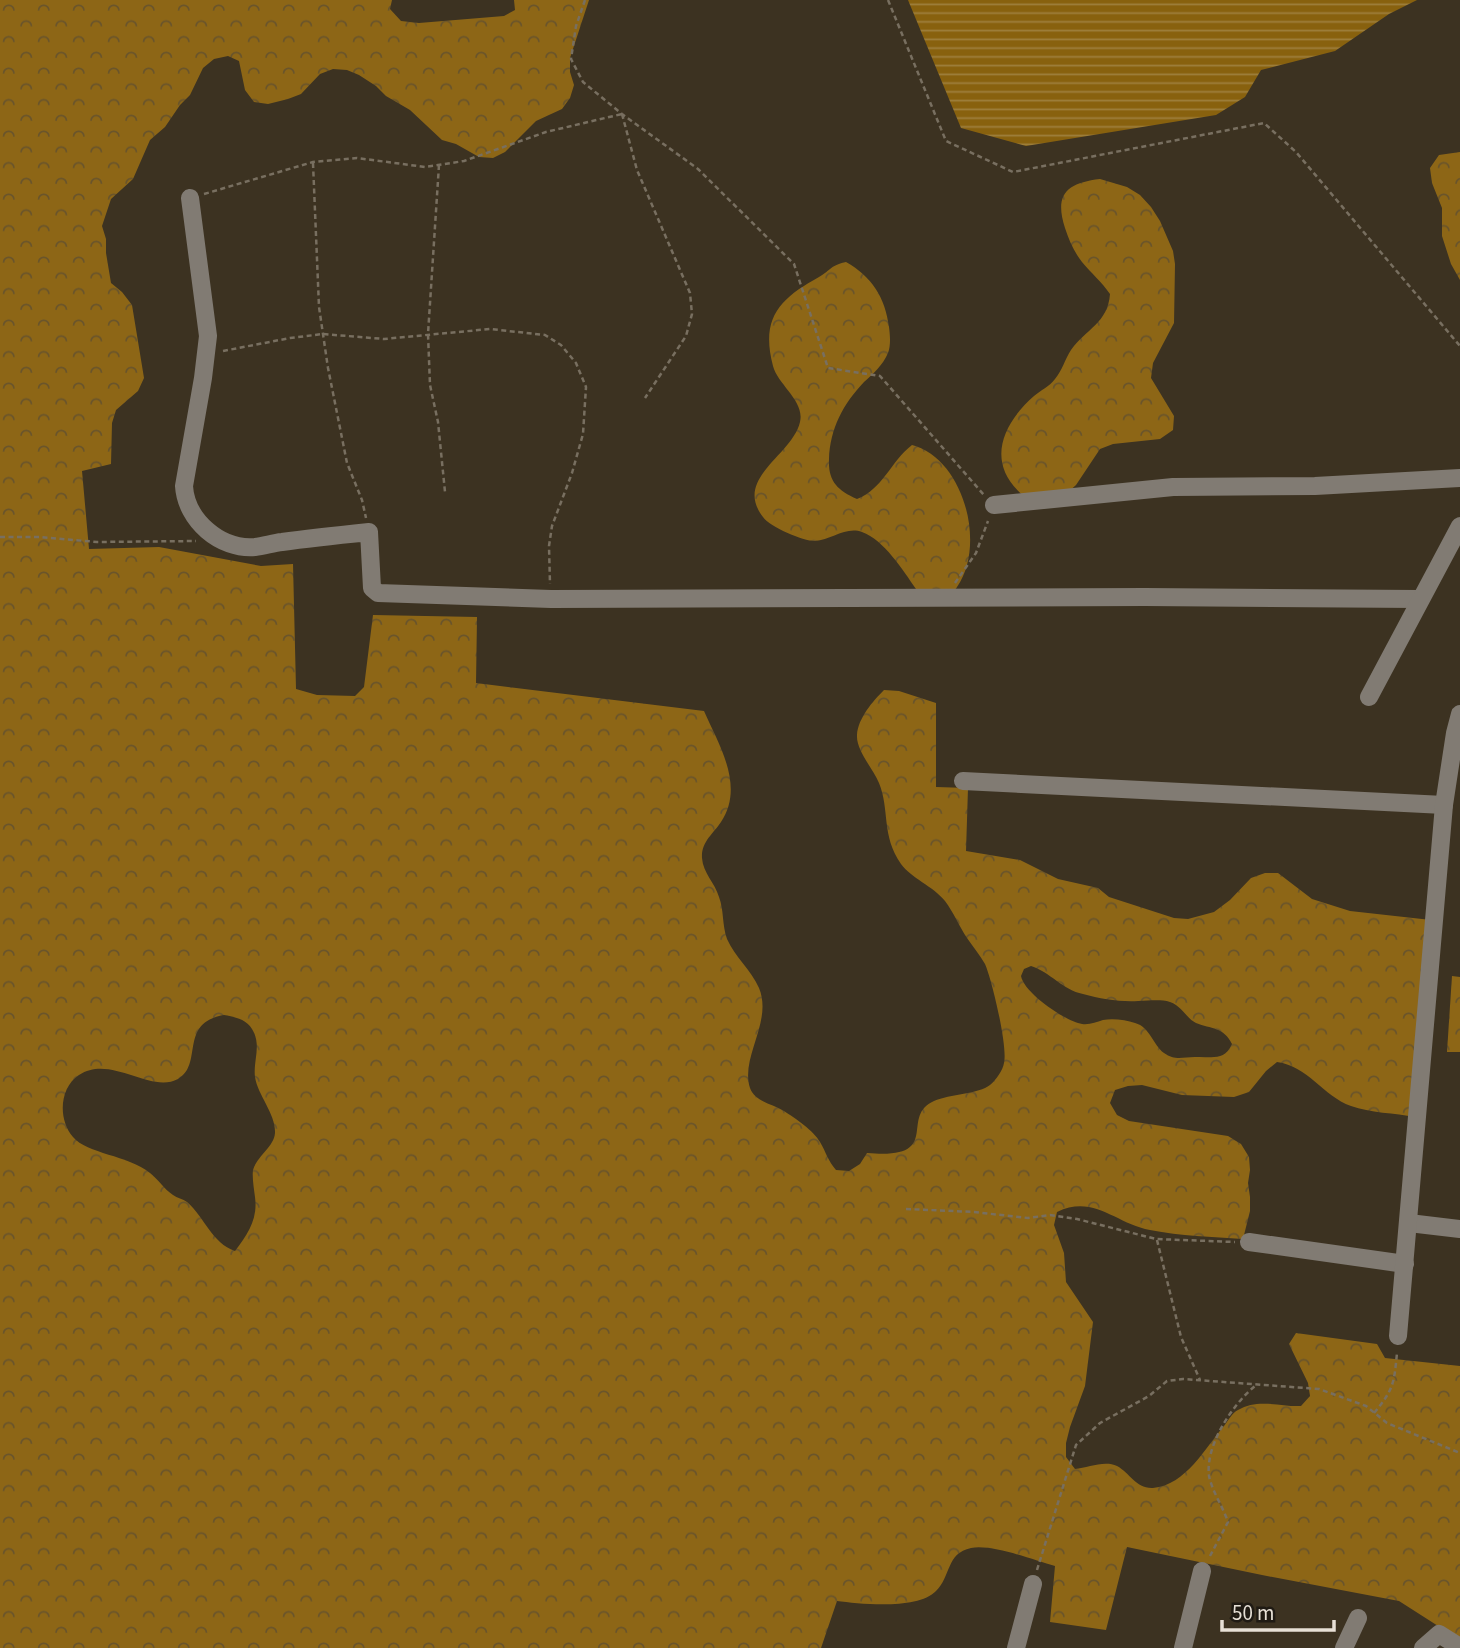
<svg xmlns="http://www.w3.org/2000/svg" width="1460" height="1648" viewBox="0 0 1460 1648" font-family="'Source Sans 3',sans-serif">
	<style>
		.forest { fill: url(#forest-crowns); fill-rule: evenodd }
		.water { fill: url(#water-rules) }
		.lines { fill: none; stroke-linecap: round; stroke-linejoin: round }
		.path { stroke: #786f60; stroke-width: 2.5; stroke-dasharray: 5 3.5; stroke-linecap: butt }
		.minor { stroke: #817b73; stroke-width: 18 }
	</style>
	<defs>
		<pattern id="forest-crowns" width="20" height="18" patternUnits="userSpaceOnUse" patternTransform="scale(1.75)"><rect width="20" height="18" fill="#8d6616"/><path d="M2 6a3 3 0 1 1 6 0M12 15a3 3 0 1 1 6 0" fill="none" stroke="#69542b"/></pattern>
		<pattern id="water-rules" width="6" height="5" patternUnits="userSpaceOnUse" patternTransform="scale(1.75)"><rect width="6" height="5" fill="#88610e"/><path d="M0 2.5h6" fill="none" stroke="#9e7f3c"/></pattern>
	</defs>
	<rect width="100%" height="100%" fill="#3c3221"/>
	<g class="forest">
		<path d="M0,0H392L390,9L401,21L419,23L504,16L515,10L514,0H589L570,58V72L574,85L570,98L562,109L536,121L505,152L493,158L479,157L456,144L442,140L410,110L386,96L376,86L359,75L347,70L333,69L320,74L301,94L288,99L268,104L254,102L245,90L239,61L228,56L214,59L203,68L190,95L180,105L165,127L150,140L133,179L111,199L102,226L106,239V253L111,283L122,292L132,305L144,378L138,391L116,410L112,423L111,464L82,471L89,549L159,547L261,566L293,564L296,689L317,695L355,696L364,687L373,615L477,617L476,683L704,711C719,745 745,786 721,822C713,834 701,842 702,858C703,873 715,883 719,897C724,910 722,925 727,939C735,957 751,970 759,988C773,1022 740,1057 750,1088C755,1102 773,1104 784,1111C795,1118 814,1131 820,1142C826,1152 828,1161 836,1170L849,1171L860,1164L867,1153C945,1160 898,1117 934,1101C950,1094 979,1094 990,1085C996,1080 1003,1070 1004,1063C1008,1047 992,980 985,964C980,955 973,947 967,938C959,926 954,913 945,901C933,886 911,878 901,864C881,835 890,810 879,783C873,768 856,751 857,735C858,718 873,701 884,690L899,691L936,703V787L968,788L966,851L1020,860L1058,879L1098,888L1109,897L1174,918L1188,919L1214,912L1230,900L1251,878L1265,873H1278L1312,899L1350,911L1431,920L1415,1117C1395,1113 1370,1113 1351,1106C1323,1096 1308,1066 1277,1062L1266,1071L1249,1092L1234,1097L1182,1095L1142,1085L1128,1086L1115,1090L1110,1103L1117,1115L1129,1121L1228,1136L1241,1144L1249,1157L1250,1170L1248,1183L1250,1197V1211L1243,1239C1212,1237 1181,1236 1150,1230C1116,1224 1094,1194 1057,1212L1054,1225L1064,1253L1066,1282L1093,1322L1085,1386L1070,1427L1066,1443V1457L1075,1469C1088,1468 1104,1460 1117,1466C1130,1473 1136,1489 1153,1488C1186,1485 1205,1448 1224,1426C1228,1421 1232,1413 1238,1410C1258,1398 1280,1407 1301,1406L1310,1396L1308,1383L1289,1344L1296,1333L1377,1344L1385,1358L1460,1366V1640L1399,1601L1262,1575L1127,1547L1106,1630L1050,1622L1055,1566C1033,1560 993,1544 971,1548C946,1553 951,1577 936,1591C918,1610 861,1604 837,1601L821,1648H0ZM1031,966C1050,972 1063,990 1083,994C1101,999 1120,1002 1138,1001C1149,1001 1160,999 1170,1002C1182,1006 1186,1018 1196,1023C1211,1029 1224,1027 1232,1044C1224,1062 1211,1056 1195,1057C1183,1057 1175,1061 1164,1053C1153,1045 1150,1027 1135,1023C1126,1020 1113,1018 1103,1020C1096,1022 1090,1025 1082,1024C1065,1021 1024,993 1021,976L1024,969ZM224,1015C235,1017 246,1019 252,1029C262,1045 253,1060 255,1077C258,1096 276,1114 275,1133C274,1147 257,1156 253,1170C252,1178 254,1189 255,1197C258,1219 248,1234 235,1251C212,1243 205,1218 187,1202C183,1199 177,1198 173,1195C164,1189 158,1179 150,1173C128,1155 87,1154 73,1137C58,1120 59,1088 79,1075C111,1054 150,1094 178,1079C204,1064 178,1023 224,1015Z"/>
		<path d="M1460,152V280L1451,264L1442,236V208L1432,183L1430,168L1439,155Z"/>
		<path d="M1100,179L1127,187L1140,195L1151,207L1160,221L1173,251L1175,264L1174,323L1153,363L1151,378L1174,416L1173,430L1160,439L1113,444L1100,449L1076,485L1065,495L1025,497C985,465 1001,425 1034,396C1041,390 1049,387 1055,379C1062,371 1065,359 1071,350C1086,329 1108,323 1110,294C1102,282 1091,273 1082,262C1074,252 1069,240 1065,228C1054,194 1067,183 1100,179Z"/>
		<path d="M846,262C872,277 885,297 889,327C890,335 891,345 888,353C883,365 873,374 864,382C843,404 830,429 829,459C828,481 837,490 857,499C883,489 891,461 912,445C963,458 987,544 957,587C955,591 948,594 945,597L916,589C903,570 884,540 862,532C846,526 831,540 815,541C803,541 770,527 763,517C733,478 792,456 800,422C805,401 778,385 773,366C760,317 781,298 819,277C831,270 831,265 846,262Z"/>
		<path d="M1452,976L1460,977V1052H1447Z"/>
	</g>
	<path class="water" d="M908,0H1417L1389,14L1335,51L1261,70L1245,97L1216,115L1026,146L961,128Z"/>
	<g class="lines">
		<g class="path">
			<path d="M585,0L576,26L571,59L583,82L622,114L698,169L794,264L828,368L880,376L984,495"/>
			<path d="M888,0L946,141L1013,172L1264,123L1296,152L1460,346"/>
			<path d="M622,114L637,170L690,293L692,314L686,336L645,398"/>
			<path d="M313,163L319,307L328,368L347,463L362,500L366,518"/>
			<path d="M439,165L428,334L430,385L438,422L445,492"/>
			<path d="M204,194L313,162L357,158L425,167L464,161L546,132L622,114"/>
			<path d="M223,351L290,338L323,334L384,339L490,329L545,335L561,345L576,363L586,387L583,434L572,473L552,526L549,546L550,584"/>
			<path d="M0,537H40L97,542L196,541"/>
			<path d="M955,583L976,553L988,521"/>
			<path d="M906,1209L974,1212L1028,1218L1050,1215L1077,1219L1156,1239L1235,1242"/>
			<path d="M1157,1240L1181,1337L1200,1380"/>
			<path d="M1374,1413C1394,1389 1394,1383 1397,1353"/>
			<path d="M1210,1556L1228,1522C1223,1507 1212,1491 1209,1476C1205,1445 1233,1404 1255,1386"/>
			<path d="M1037,1570L1076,1445L1100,1423L1149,1396L1167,1381L1183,1379L1319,1389L1366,1406L1387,1423L1460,1453"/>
		</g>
		<g class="minor">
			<path d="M190,198L208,336L203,378L184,486C186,520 220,550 255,547C264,546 273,543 282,542C311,538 340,535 369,532L372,588L378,593L551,599L1145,597L1419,599"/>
			<path d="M994,505L1173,487L1315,486L1460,478"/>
			<path d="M1369,697L1460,526"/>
			<path d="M963,781L1444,805"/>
			<path d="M1409,1223L1460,1229"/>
			<path d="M1249,1242L1405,1264"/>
			<path d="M1398,1336L1444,805L1455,733L1460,714"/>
			<path d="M1016,1648L1033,1584"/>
			<path d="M1183,1648L1202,1571"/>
			<path d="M1344,1648L1358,1618"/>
			<path d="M1423,1648L1439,1634L1460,1647"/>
		</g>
	</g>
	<path d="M1222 1620v10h112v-10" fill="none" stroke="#e7e0d6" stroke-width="3.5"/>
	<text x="1232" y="1620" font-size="21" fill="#e7e0d6" stroke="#1f1a13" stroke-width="5" paint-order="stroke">50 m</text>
</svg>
